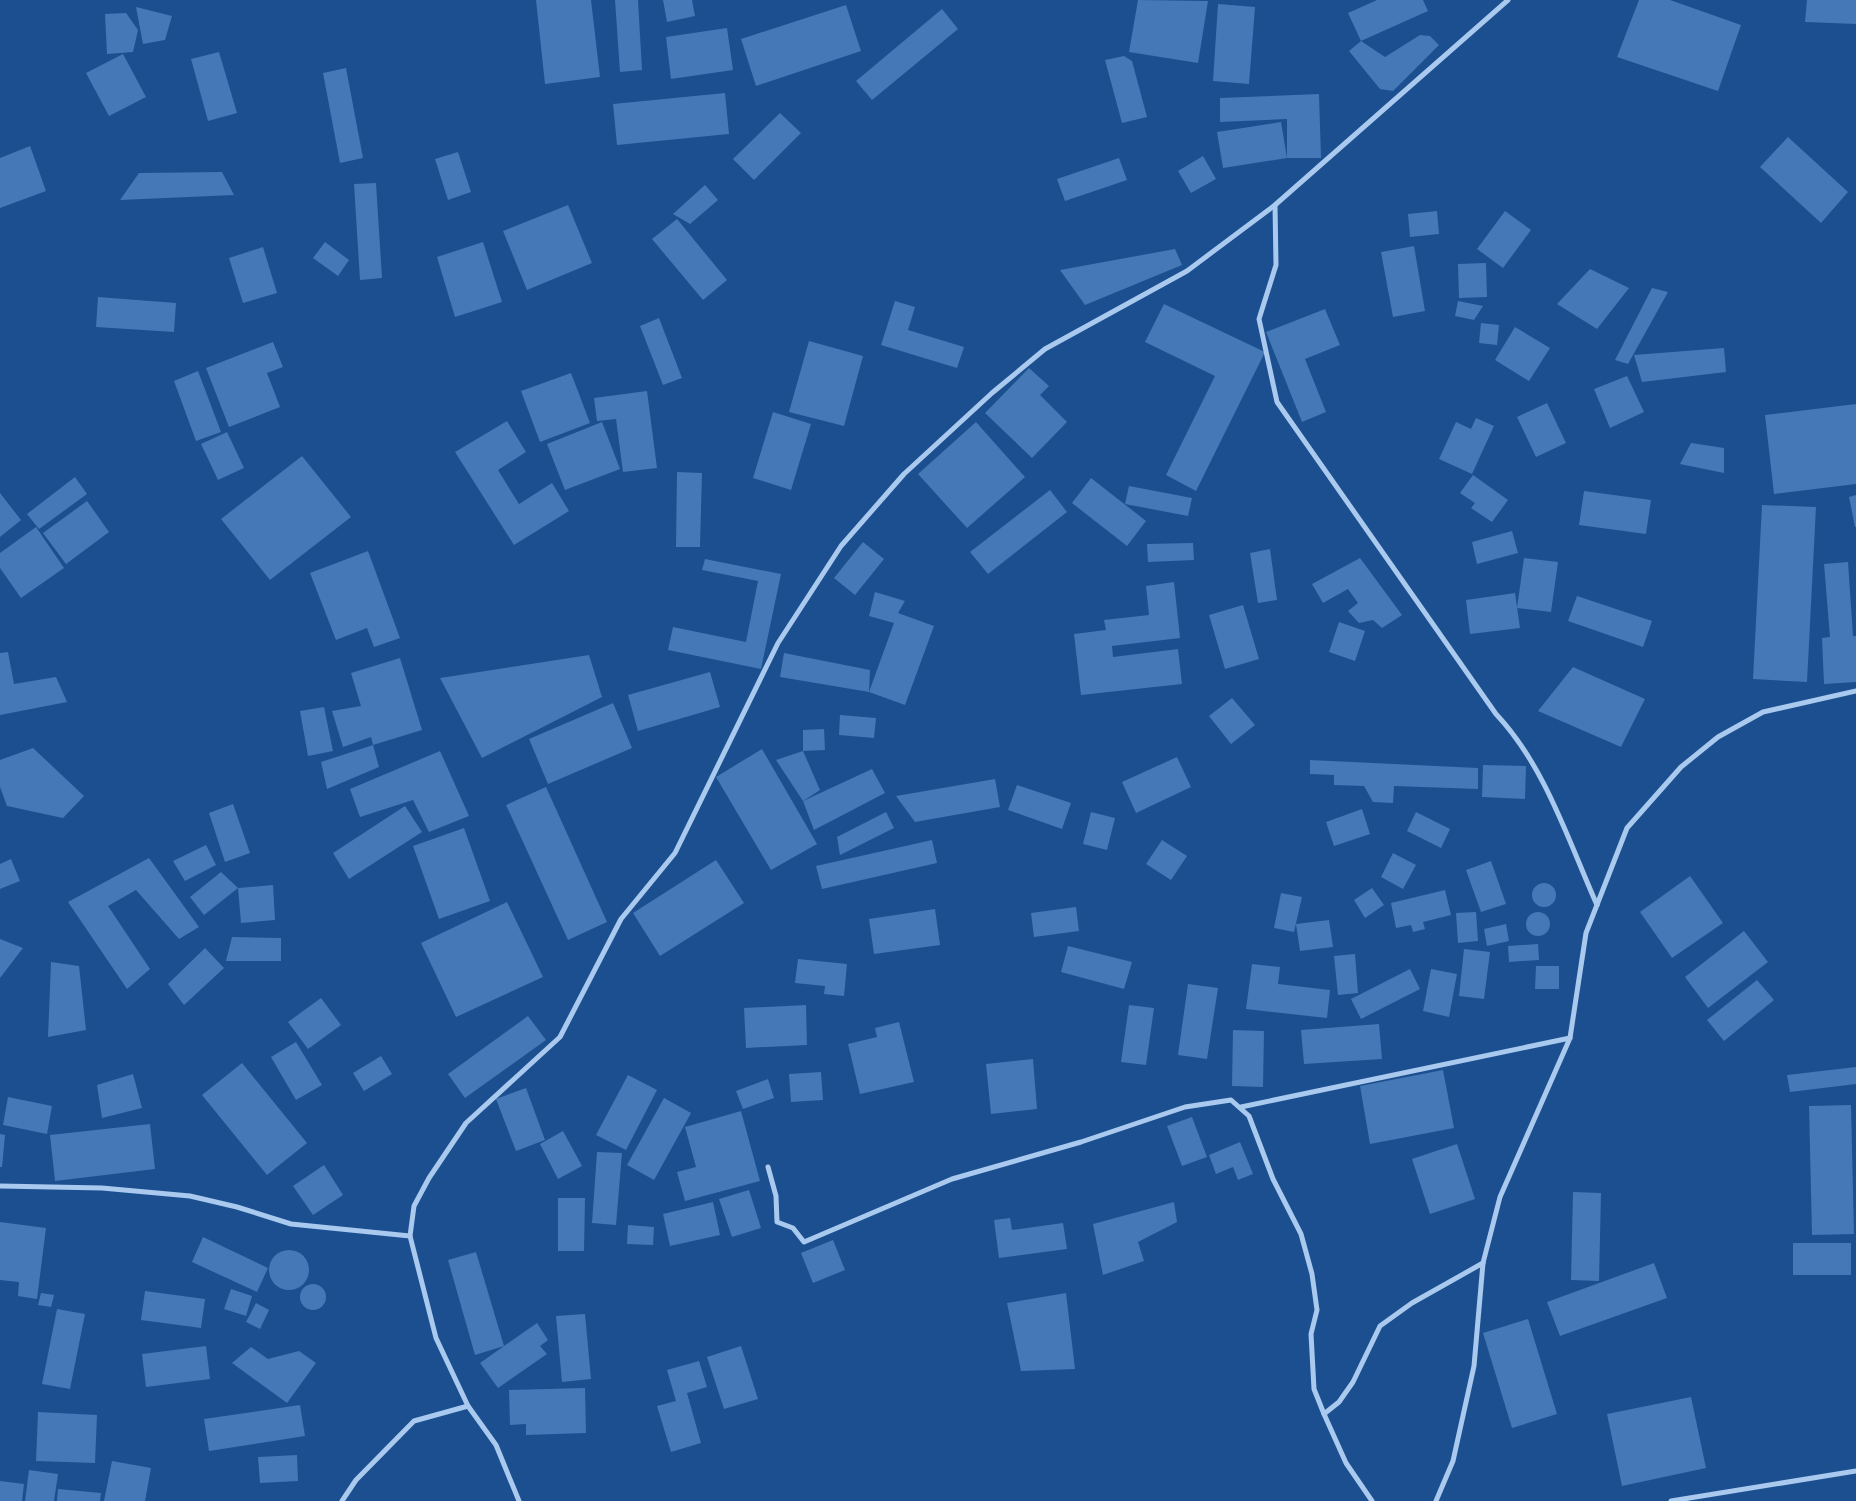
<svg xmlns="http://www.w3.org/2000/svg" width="1856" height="1501" viewBox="0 0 1856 1501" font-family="Karla,sans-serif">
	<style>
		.building { fill: #4478b7 }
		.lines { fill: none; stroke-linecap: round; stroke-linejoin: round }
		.street { stroke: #a9c9ee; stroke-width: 5 }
	</style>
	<rect width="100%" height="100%" fill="#1b4f8f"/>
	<g class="building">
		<path d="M536,0H591L600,77L545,84Z"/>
		<path d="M615,0H638L642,70L620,72Z"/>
		<path d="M663,0H692L695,16L667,22Z"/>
		<path d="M1138,0L1208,1L1198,63L1129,52Z"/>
		<path d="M1377,0H1423L1428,11L1361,41L1348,13Z"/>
		<path d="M1639,0H1670L1741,25L1718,91L1617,57Z"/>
		<path d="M1807,0H1856V24L1805,22Z"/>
		<path d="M1218,4L1255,7L1249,84L1213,81Z"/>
		<path d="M846,5L861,51L756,86L741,39Z"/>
		<path d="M136,7L172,16L165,40L143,44Z"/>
		<path d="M942,9L958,29L872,100L856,81Z"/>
		<path d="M126,13L138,30L133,52L107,54L105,14Z"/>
		<path d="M727,28L733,70L671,79L666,37Z"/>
		<path d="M1420,35L1430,36L1439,45L1393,91L1380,89L1349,51L1361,41L1385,57Z"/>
		<path d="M219,52L237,113L208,121L191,59Z"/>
		<path d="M123,54L146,97L109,116L86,73Z"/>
		<path d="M1124,56L1132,61L1147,117L1122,123L1105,60Z"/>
		<path d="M346,68L363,158L340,163L323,73Z"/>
		<path d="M725,93L729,134L617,145L613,104Z"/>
		<path d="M1319,94L1321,158H1287V119L1220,122V98Z"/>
		<path d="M780,113L801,133L754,180L733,159Z"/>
		<path d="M1281,122L1287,158L1223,168L1217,132Z"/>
		<path d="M1788,137L1848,192L1821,223L1760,167Z"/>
		<path d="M30,146L46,191L0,208V158Z"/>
		<path d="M458,152L471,192L448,200L435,159Z"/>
		<path d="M1203,156L1216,179L1191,193L1178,171Z"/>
		<path d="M1119,158L1127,180L1065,201L1057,179Z"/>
		<path d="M222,172L234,195L120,200L139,173Z"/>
		<path d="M376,183L382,278L360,280L354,184Z"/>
		<path d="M705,185L718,200L690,224L673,214Z"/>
		<path d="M568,205L592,263L527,290L503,231Z"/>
		<path d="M1437,211L1439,234L1410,237L1408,214Z"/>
		<path d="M1505,211L1531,230L1503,268L1477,249Z"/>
		<path d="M677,219L727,280L703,300L652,239Z"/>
		<path d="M325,242L349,260L338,276L313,258Z"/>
		<path d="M483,242L502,302L455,317L437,257Z"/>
		<path d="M1414,246L1425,311L1393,317L1381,252Z"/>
		<path d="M263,247L277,293L243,303L229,258Z"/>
		<path d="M1175,249L1182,265L1085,305L1060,270Z"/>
		<path d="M1486,263L1487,297L1459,298L1458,264Z"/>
		<path d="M1590,269L1629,288L1597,329L1557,304Z"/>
		<path d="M1652,288L1668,292L1628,364L1615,360Z"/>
		<path d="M98,297L176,303L174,332L96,327Z"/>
		<path d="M895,301L915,307L908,330L964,347L957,368L881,345Z"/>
		<path d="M1458,301L1483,306L1474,320L1455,316Z"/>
		<path d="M1164,304L1265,352L1196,491L1166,475L1215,376L1145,342Z"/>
		<path d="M1325,309L1340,345L1305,359L1326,412L1302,422L1266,332Z"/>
		<path d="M659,318L682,378L663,385L640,326Z"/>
		<path d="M1481,323L1499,325L1497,345L1479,343Z"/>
		<path d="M1515,327L1550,348L1529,381L1495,360Z"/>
		<path d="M809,341L863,356L844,426L789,412Z"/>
		<path d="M273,342L283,367L267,373L280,407L229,427L206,368Z"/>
		<path d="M1724,348L1726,372L1642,382L1634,355Z"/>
		<path d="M1029,368L1049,386L1040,395L1067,422L1032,458L985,413Z"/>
		<path d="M198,371L221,432L196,441L174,381Z"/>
		<path d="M571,373L590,423L540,442L521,391Z"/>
		<path d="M1627,376L1644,412L1610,428L1594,389Z"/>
		<path d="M647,391L657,468L623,472L616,419L597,421L594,398Z"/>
		<path d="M1547,403L1566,443L1536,457L1517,417Z"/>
		<path d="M1856,404V484L1774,494L1765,415Z"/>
		<path d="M773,412L811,424L791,490L753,478Z"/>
		<path d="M1476,418L1494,426L1472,474L1439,459L1456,422L1471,429Z"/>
		<path d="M507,421L526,452L498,470L519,504L552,483L569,511L514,545L455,452Z"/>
		<path d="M602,422L620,469L565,490L547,444Z"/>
		<path d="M976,422L1025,477L967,528L918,474Z"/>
		<path d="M227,432L244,468L218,480L201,444Z"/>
		<path d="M1691,443L1724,448V473L1680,464Z"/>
		<path d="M302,456L351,517L270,580L221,519Z"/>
		<path d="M677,472L702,473L700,547H676Z"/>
		<path d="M1473,475L1508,500L1492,522L1471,508L1475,503L1460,493Z"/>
		<path d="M75,477L87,494L39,529L27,514Z"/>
		<path d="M1091,478L1146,521L1127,546L1072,503Z"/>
		<path d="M1129,486L1192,498L1188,516L1125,504Z"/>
		<path d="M1050,490L1067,512L988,574L970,552Z"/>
		<path d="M1584,491L1651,500L1646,534L1579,525Z"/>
		<path d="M0,493L21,520L0,537Z"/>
		<path d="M1856,495V527H1855L1849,497Z"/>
		<path d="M87,501L109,532L66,564L43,533Z"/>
		<path d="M1762,505L1816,507L1807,682L1753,679Z"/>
		<path d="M36,527L64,568L21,598L0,568V553Z"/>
		<path d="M1512,531L1518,553L1477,564L1472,542Z"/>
		<path d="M863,542L884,559L855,595L834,578Z"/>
		<path d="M1193,543L1194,560L1148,562L1147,544Z"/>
		<path d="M1270,549L1277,600L1258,603L1250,553Z"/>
		<path d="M368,551L400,638L374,647L367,628L336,640L310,573Z"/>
		<path d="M1360,558L1402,615L1382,628L1373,620L1359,623L1348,611L1358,603L1348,589L1323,603L1312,584Z"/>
		<path d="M1524,558L1558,562L1551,612L1517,608Z"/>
		<path d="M705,559L781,574L761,669L668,650L673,627L746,642L758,581L702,570Z"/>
		<path d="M1848,562L1853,636H1856V682L1824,684L1822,638L1830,637L1824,564Z"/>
		<path d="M1174,582L1180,638L1112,646L1113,657L1178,649L1182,684L1081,695L1074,634L1106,630L1104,620L1149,615L1146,586Z"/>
		<path d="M875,592L905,601L898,613L934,626L905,705L869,692L894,623L869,616Z"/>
		<path d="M1515,593L1520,628L1470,634L1466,600Z"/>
		<path d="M1577,596L1652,621L1643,647L1568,621Z"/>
		<path d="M1243,605L1259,659L1225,669L1209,615Z"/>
		<path d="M1339,622L1365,631L1355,661L1329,652Z"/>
		<path d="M8,652L14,684L56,677L67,702L0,715V653Z"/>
		<path d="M784,653L870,670L869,692L780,677Z"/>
		<path d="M589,655L602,697L482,758L440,678Z"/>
		<path d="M400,658L422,730L373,745L371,737L343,747L332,711L361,706L351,673Z"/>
		<path d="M1573,667L1645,699L1621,747L1538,711Z"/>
		<path d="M710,672L720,707L638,731L628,695Z"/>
		<path d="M1232,698L1255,725L1231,744L1209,716Z"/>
		<path d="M613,703L632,748L548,784L529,739Z"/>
		<path d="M324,707L333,751L308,756L300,711Z"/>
		<path d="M840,715L876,718L874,738L839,735Z"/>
		<path d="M824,729L825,750L803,751V730Z"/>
		<path d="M373,745L379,767L327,789L321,762Z"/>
		<path d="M33,748L84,796L63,818L7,806L0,787V760Z"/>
		<path d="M762,749L817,844L771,870L716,777Z"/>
		<path d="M440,751L469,816L429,832L413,800L360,817L350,789Z"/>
		<path d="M803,751L820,790L803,801L776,760Z"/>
		<path d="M1177,757L1191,787L1136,813L1122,782Z"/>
		<path d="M1310,760L1478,768V789L1394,786L1393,803L1373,802L1364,786L1334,785V775L1310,774Z"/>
		<path d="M1483,765L1526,766L1525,799L1482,797Z"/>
		<path d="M872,769L885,793L814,830L803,801Z"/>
		<path d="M995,779L1000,807L915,822L896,796Z"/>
		<path d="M1017,785L1071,803L1062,829L1008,810Z"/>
		<path d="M546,787L607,922L568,940L506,805Z"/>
		<path d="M233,804L250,853L225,862L209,813Z"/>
		<path d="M405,806L422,832L349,879L333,853Z"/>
		<path d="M1362,809L1370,834L1334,846L1326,822Z"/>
		<path d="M886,812L894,828L840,855L837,837Z"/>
		<path d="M1091,812L1115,818L1107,850L1083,844Z"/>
		<path d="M1416,812L1450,829L1441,848L1407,831Z"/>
		<path d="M464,828L490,901L439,919L413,846Z"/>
		<path d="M932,840L937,863L822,889L816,866Z"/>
		<path d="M1162,840L1187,856L1171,880L1146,864Z"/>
		<path d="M206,845L216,865L185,881L173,861Z"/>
		<path d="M1393,853L1416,865L1403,889L1381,877Z"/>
		<path d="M149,858L199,927L179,939L136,890L108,906L150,969L127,989L68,902Z"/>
		<path d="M11,859L20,881L0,889V864Z"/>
		<path d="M716,860L744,903L660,956L633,913Z"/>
		<path d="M1491,861L1506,904L1481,912L1466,870Z"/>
		<path d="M221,872L238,888L204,915L190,897Z"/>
		<path d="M1690,876L1723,923L1672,958L1640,912Z"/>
		<circle cx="1544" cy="895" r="12"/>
		<path d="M273,885L275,920L241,923L238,888Z"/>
		<path d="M1372,888L1384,905L1365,918L1354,900Z"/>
		<path d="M1445,890L1451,915L1423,922L1425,929L1413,932L1411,925L1396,928L1391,903Z"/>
		<path d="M1281,893L1302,897L1294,932L1274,928Z"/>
		<path d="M507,902L543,977L456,1017L421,943Z"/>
		<path d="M1076,907L1079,931L1034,937L1031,913Z"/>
		<path d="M935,909L940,945L874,954L869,919Z"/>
		<circle cx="1538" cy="924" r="12"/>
		<path d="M1476,912L1478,941L1458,943L1456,913Z"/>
		<path d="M1329,920L1333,947L1300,951L1296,924Z"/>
		<path d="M1506,924L1509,941L1487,946L1484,929Z"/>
		<path d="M1744,931L1768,962L1708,1008L1685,977Z"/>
		<path d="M232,937L281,938V961H226Z"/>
		<path d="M0,939L23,948L0,978Z"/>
		<path d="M1538,944L1539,960L1509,962L1508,946Z"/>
		<path d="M1068,946L1132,962L1124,989L1061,972Z"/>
		<path d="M205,948L224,968L184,1005L168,984Z"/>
		<path d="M1464,949L1490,952L1484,999L1459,996Z"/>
		<path d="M1355,954L1358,993L1338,995L1334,956Z"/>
		<path d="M798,959L847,964L844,996L824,994L825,986L795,983Z"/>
		<path d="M51,962L79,966L86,1030L48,1037Z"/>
		<path d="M1252,964L1280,967L1278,984L1330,990L1327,1018L1246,1009Z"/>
		<path d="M1536,966H1559V989H1535Z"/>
		<path d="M1410,969L1420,989L1361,1019L1351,999Z"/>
		<path d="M1431,969L1457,974L1449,1017L1423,1011Z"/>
		<path d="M1757,980L1774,1000L1724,1041L1707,1020Z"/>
		<path d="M1188,984L1218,988L1207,1059L1178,1055Z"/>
		<path d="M321,998L341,1025L308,1049L288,1022Z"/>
		<path d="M806,1005L807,1045L746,1048L744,1008Z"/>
		<path d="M1129,1005L1154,1008L1146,1065L1121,1062Z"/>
		<path d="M528,1016L546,1040L465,1098L448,1074Z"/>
		<path d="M899,1022L914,1082L860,1094L848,1044L877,1037L875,1028Z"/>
		<path d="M1379,1024L1382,1059L1304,1064L1301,1030Z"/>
		<path d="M1233,1030L1264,1031L1263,1087L1232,1086Z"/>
		<path d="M296,1042L322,1085L296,1100L271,1057Z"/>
		<path d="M381,1056L392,1074L364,1091L353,1073Z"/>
		<path d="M1033,1059L1037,1109L991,1114L986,1064Z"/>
		<path d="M242,1063L307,1143L267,1175L202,1095Z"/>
		<path d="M1856,1067V1084L1790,1092L1787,1075Z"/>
		<path d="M1443,1070L1454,1128L1370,1144L1360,1086Z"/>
		<path d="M821,1072L823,1100L791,1102L789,1074Z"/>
		<path d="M133,1074L142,1108L102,1118L97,1085Z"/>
		<path d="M628,1075L657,1090L626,1150L596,1135Z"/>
		<path d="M768,1079L774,1098L743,1109L736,1091Z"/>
		<path d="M526,1088L545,1140L516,1151L496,1099Z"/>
		<path d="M8,1097L52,1106L47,1134L3,1125Z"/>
		<path d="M664,1098L691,1113L654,1180L627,1165Z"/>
		<path d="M1851,1105L1854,1234L1812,1235L1809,1106Z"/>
		<path d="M741,1111L760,1181L685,1201L677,1172L696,1167L685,1127Z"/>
		<path d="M1192,1117L1207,1157L1182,1166L1167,1126Z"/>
		<path d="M150,1124L155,1169L55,1181L50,1135Z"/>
		<path d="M563,1131L582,1166L558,1179L540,1144Z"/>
		<path d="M0,1134L5,1135L2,1167H0Z"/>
		<path d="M1240,1142L1253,1174L1238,1180L1233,1167L1216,1174L1209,1155Z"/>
		<path d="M1457,1144L1475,1199L1430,1214L1412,1159Z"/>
		<path d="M597,1152L622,1153L616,1225L592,1223Z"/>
		<path d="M324,1165L343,1195L313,1215L293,1186Z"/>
		<path d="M749,1190L761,1228L732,1237L719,1199Z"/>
		<path d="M1573,1192L1601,1193L1599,1281L1571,1280Z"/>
		<path d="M558,1198H585L584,1251H558Z"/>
		<path d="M713,1202L720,1235L670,1246L663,1214Z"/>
		<path d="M1174,1202L1177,1222L1138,1242L1144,1261L1103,1275L1093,1224Z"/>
		<path d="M1010,1218L1012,1230L1063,1223L1067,1249L999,1258L994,1220Z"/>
		<path d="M0,1222L46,1228L37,1299L18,1296L19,1282L0,1280Z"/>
		<path d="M628,1225L654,1227L653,1245L627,1244Z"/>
		<path d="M203,1237L268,1268L257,1292L192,1262Z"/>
		<path d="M833,1240L845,1270L813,1283L801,1253Z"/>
		<rect x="1793" y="1243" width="58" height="32"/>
		<circle cx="289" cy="1270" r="20"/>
		<path d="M476,1252L504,1346L537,1323L548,1340L540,1346L547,1354L498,1388L480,1363L504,1346L475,1355L448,1260Z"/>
		<path d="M1654,1263L1667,1298L1560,1336L1547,1302Z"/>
		<circle cx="313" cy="1297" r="13"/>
		<path d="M231,1289L252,1296L246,1316L224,1309Z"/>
		<path d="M145,1291L205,1299L201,1328L141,1320Z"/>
		<path d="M41,1293L54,1295L51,1307L38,1305Z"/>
		<path d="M1066,1293L1075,1369L1021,1371L1007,1303Z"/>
		<path d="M256,1303L269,1310L260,1329L246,1322Z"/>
		<path d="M57,1309L85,1314L70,1389L42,1384Z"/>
		<path d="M585,1314L591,1379L562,1382L556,1316Z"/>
		<path d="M1528,1319L1557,1414L1512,1428L1483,1333Z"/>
		<path d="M206,1346L210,1379L146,1387L142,1354Z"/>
		<path d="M741,1346L758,1399L724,1409L707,1357Z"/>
		<path d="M251,1347L268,1359L299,1351L316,1363L287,1403L232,1363Z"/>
		<path d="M699,1361L707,1387L687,1393L701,1443L671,1452L657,1406L676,1401L667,1370Z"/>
		<path d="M585,1388L586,1433L526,1435V1424L510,1425L509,1390Z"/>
		<path d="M1691,1397L1706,1468L1622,1486L1607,1414Z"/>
		<path d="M300,1405L305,1436L209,1451L204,1419Z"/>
		<path d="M38,1412L97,1415L95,1463L36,1461Z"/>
		<path d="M297,1455L298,1481L260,1483L258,1457Z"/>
		<path d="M112,1461L151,1468L145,1501H104Z"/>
		<path d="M29,1470L58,1474L54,1501H25Z"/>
		<path d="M0,1481L24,1484L22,1501H0Z"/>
		<path d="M58,1489L101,1493L100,1501H57Z"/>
	</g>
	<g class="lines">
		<g class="street">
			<path d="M1275,205L1276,265L1259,319L1277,402L1496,714C1545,766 1568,840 1597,905"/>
			<path d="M1241,1107L1570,1038"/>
			<path d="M768,1167L776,1196L777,1222L793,1228L804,1242L952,1179L1081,1142L1185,1107L1231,1100L1249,1116L1273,1179L1301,1234L1312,1274L1317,1310L1311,1334L1314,1389L1324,1414"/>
			<path d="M0,1186L102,1188L190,1196L237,1207L291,1224L410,1236"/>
			<path d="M342,1501L356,1480L414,1421L468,1406"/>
			<path d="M519,1501L496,1445L468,1406L436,1338L410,1236L414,1206L429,1178L466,1123L560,1037L621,919L675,853L778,643L841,546L904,474L992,393L1045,349L1187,271L1275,205L1508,0"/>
			<path d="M1372,1501L1346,1463L1324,1414L1339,1402L1353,1382L1380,1326L1412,1303L1483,1263"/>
			<path d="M1436,1501L1453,1461L1474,1366L1483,1263L1500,1197L1570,1038L1586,933L1627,828L1681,767L1718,737L1763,712L1856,691"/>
			<path d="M1671,1501L1856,1471"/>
		</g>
	</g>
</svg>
